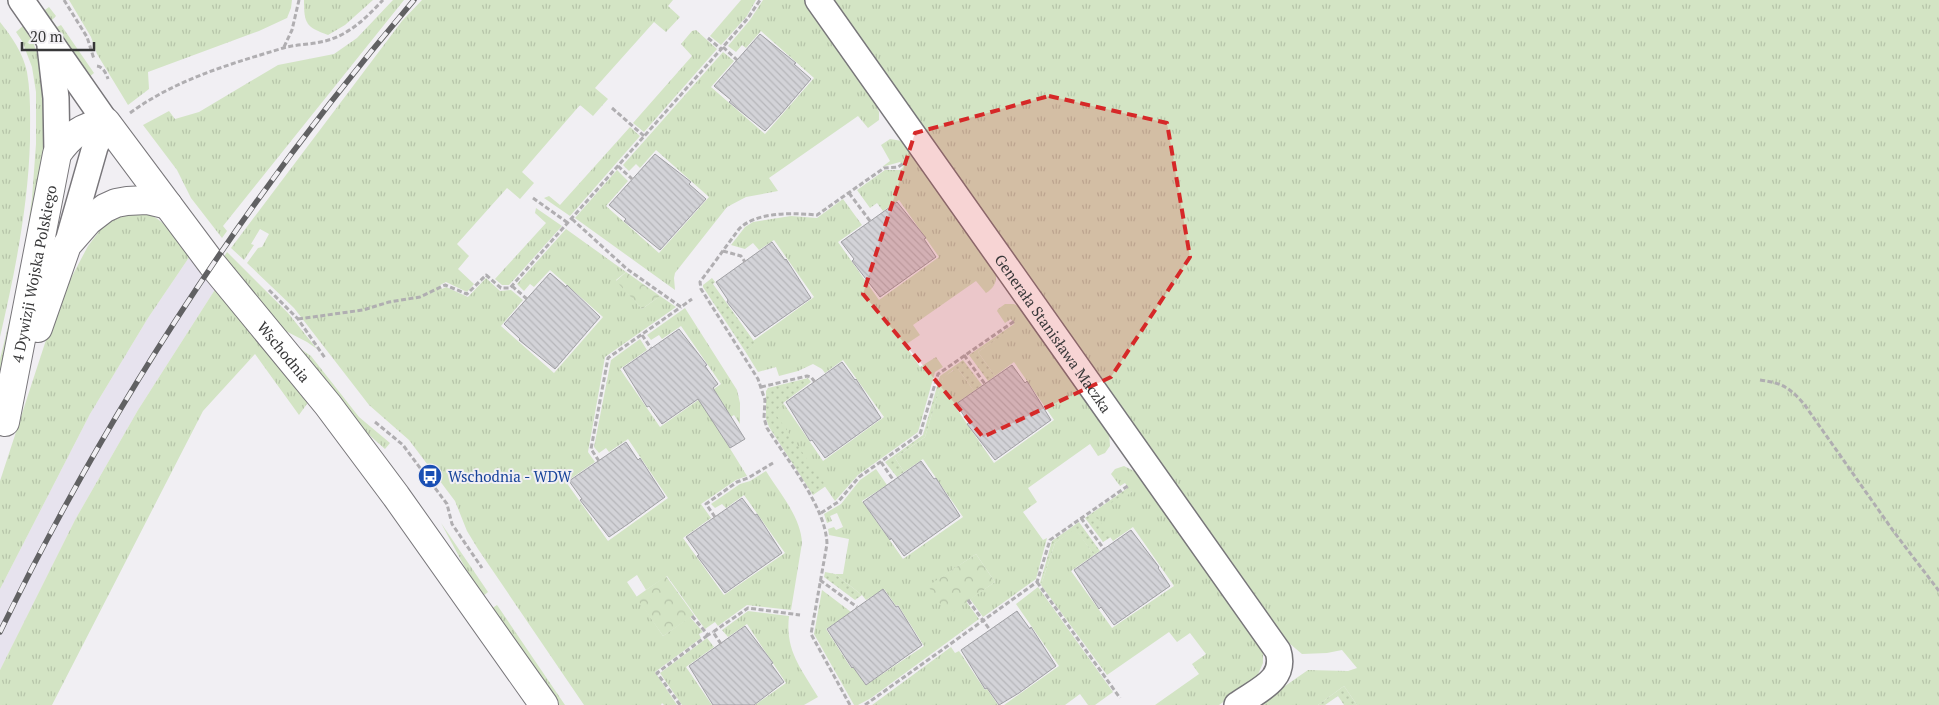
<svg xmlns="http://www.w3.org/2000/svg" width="1939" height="705" viewBox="0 0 1939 705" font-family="'PT Serif',serif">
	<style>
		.built { fill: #e7e3ee }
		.grass { fill: url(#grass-tufts) }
		.park { fill: url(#park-crowns) }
		.garden { fill: url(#garden-dots) }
		.building { fill: url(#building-back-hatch); stroke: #a0a0a4 }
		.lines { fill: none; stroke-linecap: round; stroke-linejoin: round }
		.street-casing { stroke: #78767a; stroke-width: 28 }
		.secondary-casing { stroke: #78767a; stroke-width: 30 }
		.path { stroke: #b0aeb1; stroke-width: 3; stroke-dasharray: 5 2.5; stroke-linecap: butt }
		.street { stroke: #fff; stroke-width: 25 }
		.secondary { stroke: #fff; stroke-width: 28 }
		.rail-casing { stroke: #616163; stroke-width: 5.5 }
		.rail { stroke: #f1eff3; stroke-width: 4; stroke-dasharray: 11; stroke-linecap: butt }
		.marked { fill: #d62828; fill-opacity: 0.2; stroke: #d62828; stroke-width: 4; stroke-dasharray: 10 6; stroke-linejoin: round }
		.labels { text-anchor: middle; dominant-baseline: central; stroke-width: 4; stroke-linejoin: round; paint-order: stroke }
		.street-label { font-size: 15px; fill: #373738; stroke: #f1eff3 }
		.transit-label { font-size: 15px; fill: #164399; stroke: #f1eff3; text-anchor: start }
	</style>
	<defs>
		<pattern id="grass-tufts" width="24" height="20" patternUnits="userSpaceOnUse" patternTransform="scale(1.25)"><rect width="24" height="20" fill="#d3e4c4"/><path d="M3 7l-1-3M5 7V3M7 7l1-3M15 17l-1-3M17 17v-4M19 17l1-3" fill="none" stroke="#b6c4a9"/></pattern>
		<pattern id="park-crowns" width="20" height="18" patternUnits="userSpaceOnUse" patternTransform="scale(1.25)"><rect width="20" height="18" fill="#d3e4c4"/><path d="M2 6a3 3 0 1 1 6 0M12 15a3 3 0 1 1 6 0" fill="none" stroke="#b6c4a9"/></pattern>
		<pattern id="garden-dots" width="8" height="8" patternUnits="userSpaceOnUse" patternTransform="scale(1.25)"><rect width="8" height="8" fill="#d3e4c4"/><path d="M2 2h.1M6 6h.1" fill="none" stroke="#b6c4a9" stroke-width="1.8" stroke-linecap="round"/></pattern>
		<pattern id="building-back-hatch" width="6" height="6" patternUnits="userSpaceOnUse" patternTransform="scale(1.25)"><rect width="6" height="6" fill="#d3d3d8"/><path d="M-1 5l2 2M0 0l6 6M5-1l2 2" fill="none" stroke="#b6b6ba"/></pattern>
	</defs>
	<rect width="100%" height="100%" fill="#f1eff3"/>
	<path class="built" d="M190,256L216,288L138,410L75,520L0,670V589L90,414L148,318Z"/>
	<g class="grass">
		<path d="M69,0H292L291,8L287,18L259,31L148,72L149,89L128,105L97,54L91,37Z"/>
		<path d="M304,0H373L345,25L328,35C306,27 304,24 304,0Z"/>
		<path d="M393,0H404L223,226L227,231L222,238L191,198L177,170L143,125L169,111L175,119L199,112L278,65L334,54L357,38Z"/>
		<path d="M422,0H673L668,6L680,17L666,32L654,22L595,88L608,99L593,116L580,105L522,172L534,183L520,199L507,188L457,244L469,256L458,269L474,284L467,292L446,282L440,285L442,289L446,287L468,297L486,278L500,291L511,290L523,300L501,326L554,373L603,317L550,270L534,287L530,284L524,291L517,284L566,229L626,272L616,280L642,309L660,296L676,307L605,357L588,452L595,462L566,482L608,541L668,498L628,439L609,452L606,448L599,453L594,447L611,360L640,339L647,350L620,369L660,427L721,384L681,326L662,339L659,335L651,340L647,335L685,308L737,390L740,403V424L734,415L716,426L747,476L736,480L701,504L711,518L683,538L724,595L785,553L744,495L726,508L722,504L715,508L711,504L740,484L750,481L766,471C779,492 801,517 802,543L791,610L747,605L718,626L715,622L705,629L667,576L646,590L637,575L627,582L663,636L690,617L703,632L699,634L701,638L655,672L677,705H664L662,703L661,705H584L478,549L467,531L455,501L409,440L369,405L294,308L247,263L258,248L262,247L269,234L260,229L251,244L254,245L244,260L231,248L402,21Z"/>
		<path d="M741,0H756L747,16L721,45L710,36Z"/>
		<path d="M763,0H805L874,100L879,112V120L868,128L858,116L769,178L778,191L746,197L727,207L675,273L674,278L675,290L575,218L617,170L628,181L606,206L659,253L709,197L656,150L640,168L636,164L629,171L623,165L723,52L734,61L711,87L765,134L814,78L761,31L746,48L742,45L736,52L728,46L750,20Z"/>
		<path d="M834,0H1939V705H1357L1344,686L1318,705H1258L1308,670L1348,671L1357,668L1342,650L1327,653L1302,654L1289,643Z"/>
		<path d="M49,7L56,16L52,20L57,27L61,25L94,73L88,78L42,12Z"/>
		<path d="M0,22C12,37 23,53 27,72C31,95 30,118 30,141C28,208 15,272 0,337Z"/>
		<path d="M24,25L30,33L42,68L50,136L0,390V359L21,274L32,198L36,144V92L32,67L22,41L16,32Z"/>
		<path d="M696,30L717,49L644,132L633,123L692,56L681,44L692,31Z"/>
		<path d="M630,127L640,136L570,216L544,198L549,196L560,205Z"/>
		<path d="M890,139L902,141L906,144L996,273C997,282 994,288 986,293L976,281L913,325L920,335L905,345L920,367L936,357L943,367L935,372L918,432L858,475L835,501L773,412L784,404L823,461L884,417L843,360L825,373L822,369L813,364L798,371L779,376L776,367L758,372L745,351L755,344L753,341L814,297L774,240L759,250L753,243L745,249L731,245L745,227L753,222L791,216L817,218L843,199L862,225L838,242L879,300L939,257L899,200L883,211L877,203L870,208L857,190L885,170H900L903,167L900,162L882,167L890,161L881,145Z"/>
		<path d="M536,208L562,226L509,285H502L495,279L546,223L535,213Z"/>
		<path d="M129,211C135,212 142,212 148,214C166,220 178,242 190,256L148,318L90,414L0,589V481L46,340L70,280L88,246L107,221Z"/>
		<path d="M227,252L288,313L317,349L307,342L278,327L223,258Z"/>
		<path d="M216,288L309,401L299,415L255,354L203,411L52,705H0V670L75,520L138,410Z"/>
		<path d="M1005,304H1014L1022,308L1109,431L1110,446L1105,453L1098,456L1090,444L1028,488L1037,502L1023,512L1043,540L1047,538L1036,579L983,617L970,599L995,582L976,554L929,586L948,614L966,601L979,619L871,698L858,705H854L814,634L822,590L851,612L826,629L851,668L853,667L866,685L924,646L898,605L896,606L884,589L866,600L862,595L835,574H843L849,539L829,535L828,529L834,527L836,530L843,527L837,513L830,516L832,521L827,523L824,514L841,504L860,480L876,469L887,485L862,501L903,559L963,517L923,459L904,472L895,458L925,437L943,377L954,370L958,369L974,391L954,405L994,463L1054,420L1014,362L995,376L978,352L1015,326L1011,319L1005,323L997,311L998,309Z"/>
		<path d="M289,341L311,356L359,417L390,443L385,449L359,426Z"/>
		<path d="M1124,466L1138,473L1263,651V663L1256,679L1219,705H1155L1199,674L1192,664L1206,654L1190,633L1177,642L1169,632L1107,675L1041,585L1055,543L1075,528L1094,555L1071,571L1112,628L1174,586L1133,527L1113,541L1094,514L1124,493L1132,492L1125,483L1120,486L1111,474L1115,469Z"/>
		<path d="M441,523L488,592L482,597L476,588Z"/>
		<path d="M1038,587L1113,692L1095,705H1088L1080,694L1065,705H1004L1059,666L1016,604Z"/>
		<path d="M497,605L565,705H559L491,609Z"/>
		<path d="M748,611L789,616C785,651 801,668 818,697L804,705H755L786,683L747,624L728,637L722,630Z"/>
		<path d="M707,638L714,647L686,667L712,705H682L660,673Z"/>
		<path d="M951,647L955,653L959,651L985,690L987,689L998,705H872Z"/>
	</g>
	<g class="park">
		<path d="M626,272L660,296L642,309L616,281Z"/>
		<path d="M976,554L995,582L948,615L928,586Z"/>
		<path d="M666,576L694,615L663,636L636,597Z"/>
	</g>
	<g class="garden">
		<path d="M712,278L715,282L713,284L756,344L745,351L703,287V285Z"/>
		<path d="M1014,324L1016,326L978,352L995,376L988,381L969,355Z"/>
		<path d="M963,360L982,385L974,391L958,369L955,372L953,370L943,378L925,437L895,458L904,472L897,477L885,462L923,435L940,376Z"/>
		<path d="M808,378L811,382L783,403L784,404L774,412L826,486L813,495L769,427L766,419V391L768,388Z"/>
		<path d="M1129,487L1132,492L1126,496L1124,494L1095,514L1111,537L1103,542L1085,518Z"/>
		<path d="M1079,522L1100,551L1094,555L1075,529L1055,543L1041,585L1040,583L1052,541Z"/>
		<path d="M825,572L835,574L862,595L855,600L824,577Z"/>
		<path d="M1344,686L1357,705H1344L1338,696L1325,705H1318Z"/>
	</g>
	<g class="building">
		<path d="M760,34L796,63L794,64L811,79L781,114L765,131L729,102L731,100L714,86Z"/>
		<path d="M655,154L691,182L689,184L706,199L660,250L624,221L626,219L609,205Z"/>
		<path d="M897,202L926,238L924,239L936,257L880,297L852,261L854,259L841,242Z"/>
		<path d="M772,242L785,260L786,259L811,298L755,337L727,302L728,300L716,282Z"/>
		<path d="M550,273L566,287L567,285L600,317L555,369L519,340L520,339L504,324Z"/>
		<path d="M679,329L707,365L705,366L718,384L713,388L745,439L730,448L698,399L662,424L649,406L647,407L623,368Z"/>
		<path d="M842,362L855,380L856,379L881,418L825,458L812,440L810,441L786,402Z"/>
		<path d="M1012,365L1025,383L1027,381L1051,420L995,460L967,424L969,423L956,404Z"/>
		<path d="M626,442L638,460L640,458L665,497L628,524L609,537L580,500L582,499L569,481Z"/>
		<path d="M921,461L934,479L936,478L960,516L904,556L891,538L890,540L863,502Z"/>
		<path d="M742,498L755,515L757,514L782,553L725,593L697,556L699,555L686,537Z"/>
		<path d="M1131,530L1159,567L1158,568L1170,586L1114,625L1101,607L1099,609L1074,570Z"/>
		<path d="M883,589L896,607L898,606L922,645L866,685L853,667L852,668L827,629Z"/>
		<path d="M1017,611L1030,629L1031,627L1056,666L1019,693L999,705L987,688L985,689L961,650Z"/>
		<path d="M745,626L773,663L771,664L784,682L754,705H713L689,666Z"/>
	</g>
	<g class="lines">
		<g class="street-casing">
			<g id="street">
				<path d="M21,0L106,122L95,147L67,245"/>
				<path id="s1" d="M818,0L1278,651C1287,680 1258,690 1237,705"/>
				<path d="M50,46L56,98L57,154"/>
			</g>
		</g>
		<g class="secondary-casing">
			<g id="secondary">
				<path d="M38,328L67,245L88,221L105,208L116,203L127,201L147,200L168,205"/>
				<path id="s2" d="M5,422L57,154C71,134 82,127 106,122L212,264L328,405L396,496L544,705"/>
			</g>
		</g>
		<g class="path">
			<path d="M64,0L87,37L94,59"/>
			<path d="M708,38L721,49"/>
			<path d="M284,47L292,30L299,0"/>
			<path d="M723,47L737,60"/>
			<path d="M97,66C103,67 106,73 108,79"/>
			<path d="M612,108L644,136"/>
			<path d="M130,113C175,80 227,65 280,49C294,44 310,45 325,41C349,35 366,18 383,0"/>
			<path d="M618,166L632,179"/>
			<path d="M849,193L870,221"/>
			<path d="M533,198L568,223"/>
			<path d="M572,219L627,269L681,307L692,299"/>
			<path d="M723,251L741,256L745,262"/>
			<path d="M512,286L527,299"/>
			<path d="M269,290L298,319L325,358"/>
			<path d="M298,319L363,310L389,302L420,297L445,285L467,294L486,275L501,288H510L723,47L748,18L760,0"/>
			<path d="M642,335L651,348"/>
			<path d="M964,355L985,384"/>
			<path d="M1760,380C1782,383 1789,387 1804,404L1894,532L1939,591"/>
			<path d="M761,387L807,376L811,377L815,382"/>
			<path d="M375,422L403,445L447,504L452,524L482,568"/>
			<path d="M599,461L591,449L608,358L681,307"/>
			<path d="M881,462L894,481"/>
			<path d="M821,513L838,502L859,477L920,434L938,374L1016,320"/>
			<path d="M715,517L706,504L737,482L748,478L773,463"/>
			<path d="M1081,518L1104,549"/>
			<path d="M820,580L857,607"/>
			<path d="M1037,582L1120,698"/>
			<path d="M968,600L990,630"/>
			<path d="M692,616L708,635L713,632"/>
			<path d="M721,644L713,632L748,608L800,615"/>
			<path d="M680,705L657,673L708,635"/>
			<path d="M850,705L811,634L827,544C826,507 787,460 767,428L764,418L765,400L758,379L701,289L700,282L739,229C757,211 794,213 817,215L884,168L898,167L904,163"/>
			<path d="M865,705L1037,582L1050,540L1129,485"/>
		</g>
		<use href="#street" class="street"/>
		<use href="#secondary" class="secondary"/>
		<g class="rail-casing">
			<path id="rail" d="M0,632C111,404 250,193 414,0"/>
		</g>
		<use href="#rail" class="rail"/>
	</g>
	<path class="marked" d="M1049,96L1167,123L1190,257L1111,377L983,437L863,294L915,133Z"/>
	<defs>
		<g id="bus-disc" transform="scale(1.25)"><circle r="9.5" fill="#1a4fb4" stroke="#f1eff3"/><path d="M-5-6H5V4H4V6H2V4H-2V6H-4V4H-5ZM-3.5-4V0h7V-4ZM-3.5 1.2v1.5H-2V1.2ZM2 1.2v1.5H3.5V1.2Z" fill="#fff"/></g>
	</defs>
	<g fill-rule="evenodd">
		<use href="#bus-disc" x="430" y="476"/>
	</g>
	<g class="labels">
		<g class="street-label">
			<text stroke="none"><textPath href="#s2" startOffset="151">4 Dywizji Wojska Polskiego</textPath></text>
			<text stroke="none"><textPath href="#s1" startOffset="408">Generała Stanisława Maczka</textPath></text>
			<text stroke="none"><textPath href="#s2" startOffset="624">Wschodnia</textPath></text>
		</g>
		<g class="transit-label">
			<text x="448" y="476">Wschodnia - WDW</text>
		</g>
	</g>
	<path d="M22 42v8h72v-8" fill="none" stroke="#373738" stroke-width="2.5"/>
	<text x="30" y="42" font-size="15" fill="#373738" stroke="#f1eff3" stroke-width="4" paint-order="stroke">20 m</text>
</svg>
